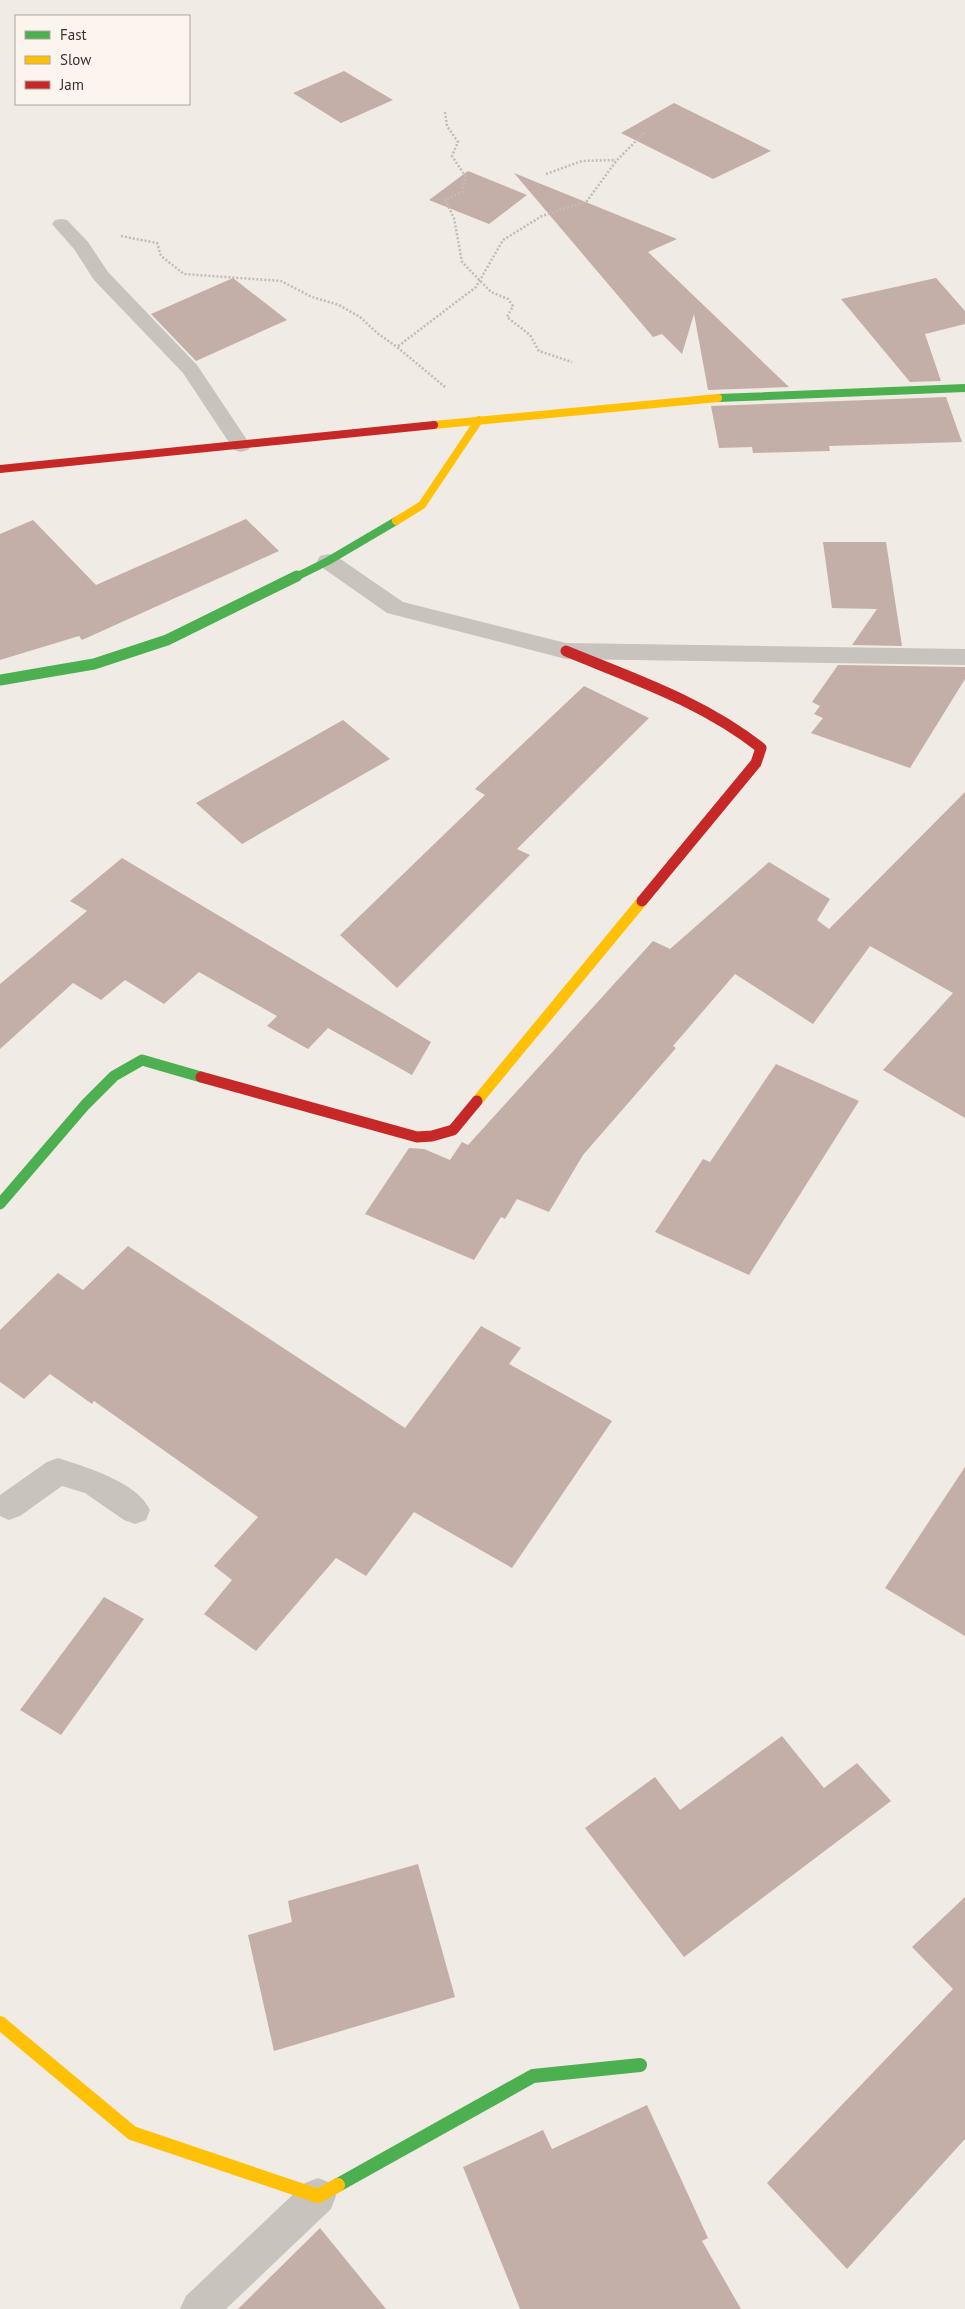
<svg xmlns="http://www.w3.org/2000/svg" width="965" height="2309" viewBox="0 0 965 2309" font-family="'PT Sans',sans-serif">
	<style>
		.building { fill: #c3afa7 }
		.lines { fill: none; stroke-linecap: round; stroke-linejoin: round }
		.path { stroke: #c2bbb6; stroke-width: 2.5; stroke-dasharray: 2 2; stroke-linecap: butt }
		.lane { fill: #c9c3be; fill-rule: evenodd }
		.street { fill: #c9c3be; fill-rule: evenodd }
		.fast-far2 { stroke: #4caf50; stroke-width: 8 }
		.fast-far1 { stroke: #4caf50; stroke-width: 11 }
		.fast { stroke: #4caf50; stroke-width: 14 }
		.slow-far2 { stroke: #ffc107; stroke-width: 8 }
		.slow-far1 { stroke: #ffc107; stroke-width: 11 }
		.slow { stroke: #ffc107; stroke-width: 14 }
		.jam-far1 { stroke: #c62828; stroke-width: 8 }
		.jam { stroke: #c62828; stroke-width: 11 }
	</style>
	<rect width="100%" height="100%" fill="#f0ebe5"/>
	<g class="building">
		<path d="M344,71L393,100L341,123L293,93Z"/>
		<path d="M674,103L771,151L713,179L621,133Z"/>
		<path d="M468,171L527,195L489,224L429,200Z"/>
		<path d="M514,173L677,239L648,252L789,387L708,390L694,314L682,354L662,334L653,337Z"/>
		<path d="M233,278L287,320L196,361L151,314Z"/>
		<path d="M936,278L965,311V324L925,334L941,381L910,382L841,299Z"/>
		<path d="M946,397L962,442L829,446L830,451L753,453L752,447L719,448L711,406Z"/>
		<path d="M246,519L279,551L82,640L79,636L0,660V534L33,520L96,585Z"/>
		<path d="M823,542H886L902,646L852,645L877,609L832,608Z"/>
		<path d="M838,665L965,667V679L910,768L811,733L823,718L814,714L820,706L812,702Z"/>
		<path d="M584,686L649,718L517,849L530,855L397,988L340,935L485,795L475,789Z"/>
		<path d="M343,720L390,759L242,844L196,803Z"/>
		<path d="M965,792V1118L883,1070L953,993L870,946L813,1024L735,974L673,1046L676,1048L583,1155L549,1212L517,1199L505,1219L501,1217L474,1260L365,1214L409,1148L424,1149L450,1160L462,1142L468,1145L653,941L670,949L769,862L830,899L817,920L829,929Z"/>
		<path d="M122,858L431,1042L412,1075L328,1028L308,1049L267,1026L277,1016L199,972L164,1004L125,980L101,1000L73,983L0,1049V984L87,911L70,901Z"/>
		<path d="M776,1064L859,1101L749,1275L655,1232L703,1159L710,1162Z"/>
		<path d="M128,1246L405,1428L481,1326L521,1348L509,1364L612,1421L512,1568L414,1512L366,1576L336,1558L256,1651L204,1614L232,1580L214,1566L258,1517L94,1401L92,1404L50,1374L24,1399L0,1382V1330L58,1273L83,1290Z"/>
		<path d="M965,1467V1636L885,1588Z"/>
		<path d="M104,1597L144,1619L61,1735L20,1710Z"/>
		<path d="M782,1736L824,1788L857,1763L891,1801L684,1957L585,1828L655,1777L680,1810Z"/>
		<path d="M418,1864L455,1997L274,2051L248,1935L292,1922L288,1901Z"/>
		<path d="M965,1897V2139L847,2269L767,2183L953,1989L912,1947Z"/>
		<path d="M647,2105L708,2238L702,2241L741,2309H520L463,2167L543,2130L552,2149Z"/>
		<path d="M320,2228L386,2309H238Z"/>
	</g>
	<g class="lines">
		<g class="path">
			<path d="M445,112L447,126L458,142L452,156L466,177L462,192L445,200L454,218L462,262L491,292L508,299L513,306L507,317L530,335L539,351L572,362"/>
			<path d="M546,174L582,161L616,160"/>
			<path d="M121,236L157,243L161,256L184,274L281,281L312,297L339,305L360,317L377,333L397,347"/>
			<path d="M445,387L397,347L476,287L503,240L542,216L587,201L617,160L644,133"/>
		</g>
		<path class="lane" d="M61,219L67,220L88,242L108,272L197,365L251,446L248,450L241,452L234,450L183,373L94,280L74,249L52,224L55,220Z"/>
		<g class="street">
			<path d="M328,554L336,556L403,602L566,643L965,649V665L566,659L387,613L320,566L317,561L320,556Z"/>
			<path d="M58,1458C86,1467 137,1482 150,1510L146,1520L135,1524L124,1520L85,1493L62,1486L20,1516L9,1520L0,1516V1495L47,1462Z"/>
			<path d="M318,2178L331,2183L336,2196L331,2209L226,2309H180L186,2296L305,2183Z"/>
		</g>
		<g class="fast-far2">
			<path d="M718,398L965,388"/>
			<path d="M294,578L328,561L396,521"/>
		</g>
		<g class="fast-far1">
			<path d="M0,680L94,664L167,640L297,576"/>
			<path d="M0,1204L85,1105L114,1076L142,1060L201,1077"/>
		</g>
		<path class="fast" d="M338,2185L533,2076L640,2065"/>
		<g class="slow-far2">
			<path d="M434,425L718,398"/>
			<path d="M396,521L422,505L479,420"/>
		</g>
		<path class="slow-far1" d="M477,1101L642,901"/>
		<path class="slow" d="M0,2023L132,2133L318,2196L338,2185"/>
		<path class="jam-far1" d="M0,469L434,425"/>
		<g class="jam">
			<path d="M566,651C634,679 703,702 761,748L756,763L642,901"/>
			<path d="M201,1077L417,1137L432,1136L453,1130L477,1101"/>
		</g>
	</g>
	<rect x="15" y="15" width="175" height="90" fill="#fbf5ee" stroke="#aea6a0"/>
	<rect x="25" y="31" width="25" height="8" fill="#4caf50" stroke="#aea6a0"/>
	<text x="60" y="40" font-size="15" fill="#3b302b">Fast</text>
	<rect x="25" y="56" width="25" height="8" fill="#ffc107" stroke="#aea6a0"/>
	<text x="60" y="65" font-size="15" fill="#3b302b">Slow</text>
	<rect x="25" y="81" width="25" height="8" fill="#c62828" stroke="#aea6a0"/>
	<text x="60" y="90" font-size="15" fill="#3b302b">Jam</text>
</svg>
